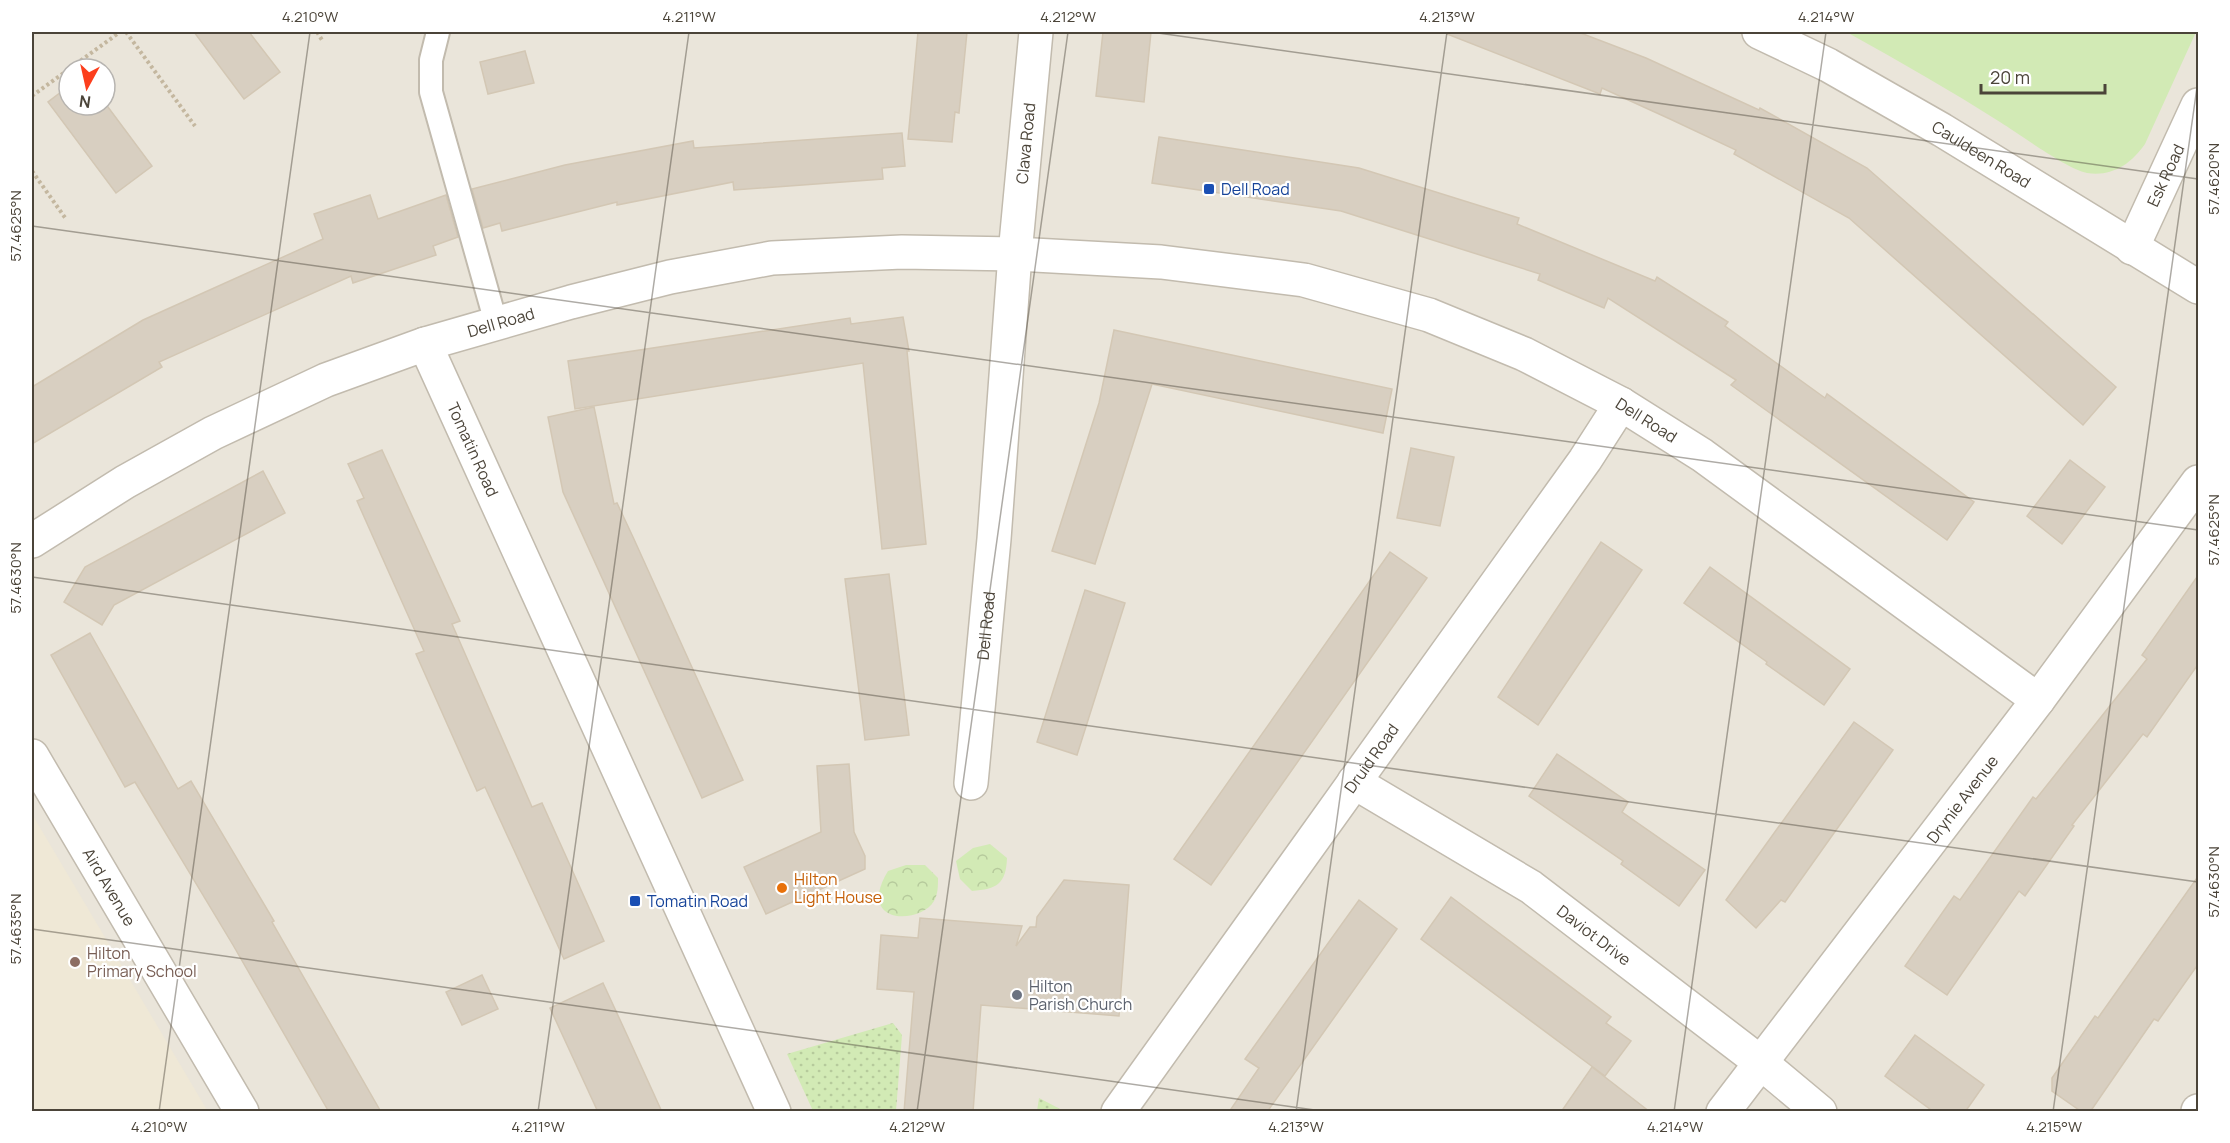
<svg xmlns="http://www.w3.org/2000/svg" width="2230" height="1143" viewBox="0 0 2230 1143" font-family="Manrope,sans-serif">
	<style>
		.residential { fill: #eae5da; fill-rule: evenodd }
		.education { fill: #efe8d6 }
		.grass { fill: url(#grass-dots) }
		.forest { fill: url(#forest-crowns) }
		.green { fill: #d2eab5 }
		.building { fill: #d8cfc1; stroke: #d3c7b4; stroke-width: 1.5 }
		.lines { fill: none; stroke-linecap: round; stroke-linejoin: round }
		.lane-casing { stroke: #c2bbae; stroke-width: 26 }
		.street-casing { stroke: #c2bbae; stroke-width: 36 }
		.path { stroke: #c4b79f; stroke-width: 4; stroke-dasharray: 3 3; stroke-linecap: butt }
		.lane { stroke: #fff; stroke-width: 22 }
		.street { stroke: #fff; stroke-width: 33 }
		.ticks { fill: none; stroke: #4b4439; stroke-width: 1.5; stroke-opacity: 0.45 }
		.transit-dot { fill: #1a4fb4; stroke: #fff; stroke-width: 2 }
		.food-dot { fill: #e8710a; stroke: #fff; stroke-width: 2 }
		.education-dot { fill: #8d6e63; stroke: #fff; stroke-width: 2 }
		.worship-dot { fill: #6b7280; stroke: #fff; stroke-width: 2 }
		.labels { text-anchor: middle; dominant-baseline: central; stroke-width: 4.5; stroke-linejoin: round; paint-order: stroke }
		.street-label { font-size: 16px; fill: #4b4439; stroke: #fff }
		.transit-label { font-size: 16px; fill: #164399; stroke: #fff; text-anchor: start }
		.food-label { font-size: 16px; fill: #c56008; stroke: #fff; text-anchor: start }
		.education-label { font-size: 16px; fill: #785e54; stroke: #fff; text-anchor: start }
		.worship-label { font-size: 16px; fill: #5b616d; stroke: #fff; text-anchor: start }
		.neatline { fill: none; stroke: #4b4439; stroke-width: 2 }
		.ticks-label { font-size: 15px; text-anchor: middle; fill: #4b4439 }
	</style>
	<defs>
		<pattern id="grass-dots" width="8" height="8" patternUnits="userSpaceOnUse" patternTransform="scale(1.5)"><rect width="8" height="8" fill="#d2eab5"/><path d="M2 2h.1M6 6h.1" fill="none" stroke="#b6ca9c" stroke-width="1.8" stroke-linecap="round"/></pattern>
		<pattern id="forest-crowns" width="20" height="18" patternUnits="userSpaceOnUse" patternTransform="scale(1.5)"><rect width="20" height="18" fill="#d2eab5"/><path d="M2 6a3 3 0 1 1 6 0M12 15a3 3 0 1 1 6 0" fill="none" stroke="#b6ca9c"/></pattern>
	</defs>
	<rect width="100%" height="100%" fill="#f6f3ec"/>
	<path class="residential" d="M32,32H2198V1111H32ZM69,69H105V105H69Z"/>
	<path class="education" d="M32,814L207,1110V1111H32Z"/>
	<g class="grass">
		<path d="M893,1023L902,1035L896,1111H813L787,1054Z"/>
		<path d="M1039,1098L1064,1111H1037Z"/>
	</g>
	<g class="forest">
		<path d="M990,844L1007,858C1006,884 997,889 972,891L960,879L956,861L973,848Z"/>
		<path d="M906,865H925L938,878C938,886 938,894 934,901C920,925 855,925 888,871Z"/>
	</g>
	<path class="green" d="M1851,32H2196L2145,144C2131,164 2112,177 2087,173C2065,168 2021,135 2000,122C1951,91 1901,62 1850,34Z"/>
	<g class="building">
		<path d="M194,32H249L280,72L244,99Z"/>
		<path d="M918,32H967L959,113L955,112L952,142L908,139Z"/>
		<path d="M1103,32H1151L1144,102L1096,96Z"/>
		<path d="M1447,32H1578L1646,58L1759,110L1760,108L1867,168L2116,387L2083,425L1849,218L1734,154L1736,150L1670,119L1602,88L1600,94L1447,34Z"/>
		<path d="M525,51L534,83L488,94L480,62Z"/>
		<path d="M69,86V105L105,103L152,166L116,193L48,102Z"/>
		<path d="M902,133L905,166L882,168L883,179L734,190L733,182L617,205V202L502,231L500,223L483,228L472,189L565,165L693,141L694,148Z"/>
		<path d="M1159,137L1359,168L1519,218L1517,224L1655,281L1657,277L1728,322L1725,326L1825,398L1827,394L1974,502L1947,540L1731,385L1736,380L1608,298L1604,308L1538,280L1540,274L1341,211L1152,183Z"/>
		<path d="M370,195L378,219L446,195L458,237L433,246L436,255L353,283L351,276L159,362L162,367L32,444V387L143,320L323,239L314,214Z"/>
		<path d="M903,317L909,351H907L926,544L882,549L863,363L575,409L568,361L850,318L851,324Z"/>
		<path d="M1114,330L1392,389L1383,433L1152,384L1095,564L1052,551L1099,403Z"/>
		<path d="M594,407L614,504L617,503L633,537L743,780L702,798L563,492L548,417Z"/>
		<path d="M1411,448L1454,457L1440,526L1397,518Z"/>
		<path d="M382,450L460,621L452,624L532,807L542,803L604,941L564,959L485,787L477,791L416,654L424,651L357,501L364,498L348,464Z"/>
		<path d="M2070,460L2105,487L2062,544L2027,516Z"/>
		<path d="M263,471L285,513L114,605L102,625L64,602L85,567Z"/>
		<path d="M1601,542L1642,570L1538,725L1498,697Z"/>
		<path d="M1390,552L1427,578L1211,885L1174,859Z"/>
		<path d="M1710,567L1850,669L1824,705L1766,664L1767,662L1684,603Z"/>
		<path d="M889,574L909,735L865,740L845,579Z"/>
		<path d="M2199,574V663L2147,737L2143,734L2072,825L2074,826L2025,896L2019,891L1947,995L1905,966L1954,896L1960,900L2033,797L2036,799L2147,659L2142,655Z"/>
		<path d="M1085,590L1125,603L1077,755L1037,742Z"/>
		<path d="M90,633L178,789L191,781L274,921L272,922L381,1112H329L233,945L135,782L125,787L51,655Z"/>
		<path d="M1854,722L1893,750L1785,902L1781,900L1756,928L1726,900Z"/>
		<path d="M1557,754L1628,802L1622,812L1705,870L1679,906L1621,864L1623,861L1529,796Z"/>
		<path d="M849,764L854,832L865,856V869L766,914L744,867L821,832L817,766Z"/>
		<path d="M2199,875V963L2158,1021L2154,1019L2090,1112H2082L2052,1091V1078L2095,1016L2098,1018Z"/>
		<path d="M1064,880L1129,885L1119,1016L981,1005L973,1112H904L914,992L877,989L881,935L918,938L920,918L1022,926L1016,946L1030,927H1036L1037,917Z"/>
		<path d="M1451,897L1611,1017L1606,1023L1631,1041L1605,1076L1421,939Z"/>
		<path d="M1359,900L1397,929L1267,1112H1229L1259,1068L1245,1059Z"/>
		<path d="M482,975L498,1009L462,1025L446,992Z"/>
		<path d="M603,983L627,1035L662,1112H598L550,1008Z"/>
		<path d="M1915,1035L1984,1085L1965,1112H1934L1885,1076Z"/>
		<path d="M1592,1067L1650,1112H1561Z"/>
	</g>
	<g class="lines">
		<g class="lane-casing">
			<path id="lane" d="M438,32L431,60V92L496,323"/>
		</g>
		<g class="street-casing">
			<g id="street">
				<path id="s1" d="M1759,32L1828,65L1942,130L2198,287"/>
				<path id="s2" d="M2132,248L2198,105"/>
				<path id="s3" d="M425,344L774,1112"/>
				<path id="s4" d="M32,541L125,482L213,433L326,380L425,344L571,302L670,277L772,258L902,252L1015,254L1161,262L1304,280L1429,315L1524,354L1621,404L1702,455L2038,700"/>
				<path id="s5" d="M32,756L242,1112"/>
				<path id="s6" d="M1354,782L1531,887L1760,1062L1820,1112"/>
				<path id="s7" d="M971,783L994,539L1015,254L1036,32"/>
				<path id="s8" d="M1118,1112L1585,460L1621,404"/>
				<path id="s9" d="M1723,1112L2038,700L2198,482"/>
				<path d="M2198,1112V1111"/>
			</g>
		</g>
		<g class="path">
			<path d="M126,32L195,126"/>
			<path d="M317,32L322,40"/>
			<path d="M32,96L120,32"/>
			<path d="M32,171L66,219"/>
		</g>
		<use href="#lane" class="lane"/>
		<use href="#street" class="street"/>
	</g>
	<path class="ticks" d="M1151,32L2198,179M32,226L2198,530M32,577L2198,882M32,929L1329,1112M159,1112L310,32M538,1112L689,32M917,1112L1068,32M1296,1112L1447,32M1674,1112L1826,32M2053,1112L2198,80"/>
	<g class="transit-dot">
		<rect x="1203" y="183" width="12" height="12" rx="3"/>
		<rect x="629" y="895" width="12" height="12" rx="3"/>
	</g>
	<circle class="food-dot" cx="782" cy="888" r="6"/>
	<circle class="education-dot" cx="75" cy="962" r="6"/>
	<circle class="worship-dot" cx="1017" cy="995" r="6"/>
	<g class="labels">
		<g class="street-label">
			<text stroke="none"><textPath href="#s7" startOffset="642">Clava Road</textPath></text>
			<text stroke="none"><textPath href="#s1" startOffset="254">Cauldeen Road</textPath></text>
			<text stroke="none"><textPath href="#s2" startOffset="80">Esk Road</textPath></text>
			<text stroke="none"><textPath href="#s4" startOffset="520">Dell Road</textPath></text>
			<text stroke="none"><textPath href="#s4" startOffset="1704">Dell Road</textPath></text>
			<text stroke="none"><textPath href="#s3" startOffset="116">Tomatin Road</textPath></text>
			<text stroke="none"><textPath href="#s7" startOffset="158">Dell Road</textPath></text>
			<text stroke="none"><textPath href="#s8" startOffset="435">Druid Road</textPath></text>
			<text stroke="none"><textPath href="#s9" startOffset="394">Drynie Avenue</textPath></text>
			<text stroke="none"><textPath href="#s5" startOffset="152">Aird Avenue</textPath></text>
			<text stroke="none"><textPath href="#s6" startOffset="285">Daviot Drive</textPath></text>
		</g>
		<g class="transit-label">
			<text x="1221" y="189">Dell Road</text>
			<text x="647" y="901">Tomatin Road</text>
		</g>
		<g class="food-label">
			<text x="794" y="879">Hilton<tspan x="794" dy="18">Light House</tspan></text>
		</g>
		<g class="education-label">
			<text x="87" y="953">Hilton<tspan x="87" dy="18">Primary School</tspan></text>
		</g>
		<g class="worship-label">
			<text x="1029" y="986">Hilton<tspan x="1029" dy="18">Parish Church</tspan></text>
		</g>
	</g>
	<rect width="2230" height="1143" fill="none" stroke="#ffffff" stroke-width="66"/>
	<g transform="translate(87 87) rotate(188)"><circle r="28" fill="#ffffff" stroke="#b7b4b0" stroke-width="1.5"/>
	<path d="M0-4.5L10 22L0 15L-10 22Z" fill="#fc3f1d"/>
	<text y="-9" font-size="16" font-weight="bold" text-anchor="middle" fill="#4b4439">N</text>
	</g>
	<path d="M1981 84v9h124v-9" fill="none" stroke="#4b4439" stroke-width="3"/>
	<text x="1990" y="84" font-size="18" fill="#4b4439" stroke="#ffffff" stroke-width="4.5" paint-order="stroke">20 m</text>
	<rect x="33" y="33" width="2164" height="1077" class="neatline"/>
	<g class="ticks-label">
		<text x="310" y="22">4.210°W</text>
		<text x="689" y="22">4.211°W</text>
		<text x="1068" y="22">4.212°W</text>
		<text x="1447" y="22">4.213°W</text>
		<text x="1826" y="22">4.214°W</text>
		<text transform="translate(2214 179) rotate(-90)" y="5">57.4620°N</text>
		<text transform="translate(16 226) rotate(-90)" y="5">57.4625°N</text>
		<text transform="translate(2214 530) rotate(-90)" y="5">57.4625°N</text>
		<text transform="translate(16 578) rotate(-90)" y="5">57.4630°N</text>
		<text transform="translate(2214 882) rotate(-90)" y="5">57.4630°N</text>
		<text transform="translate(16 929) rotate(-90)" y="5">57.4635°N</text>
		<text x="159" y="1132">4.210°W</text>
		<text x="538" y="1132">4.211°W</text>
		<text x="917" y="1132">4.212°W</text>
		<text x="1296" y="1132">4.213°W</text>
		<text x="1675" y="1132">4.214°W</text>
		<text x="2054" y="1132">4.215°W</text>
	</g>
</svg>
